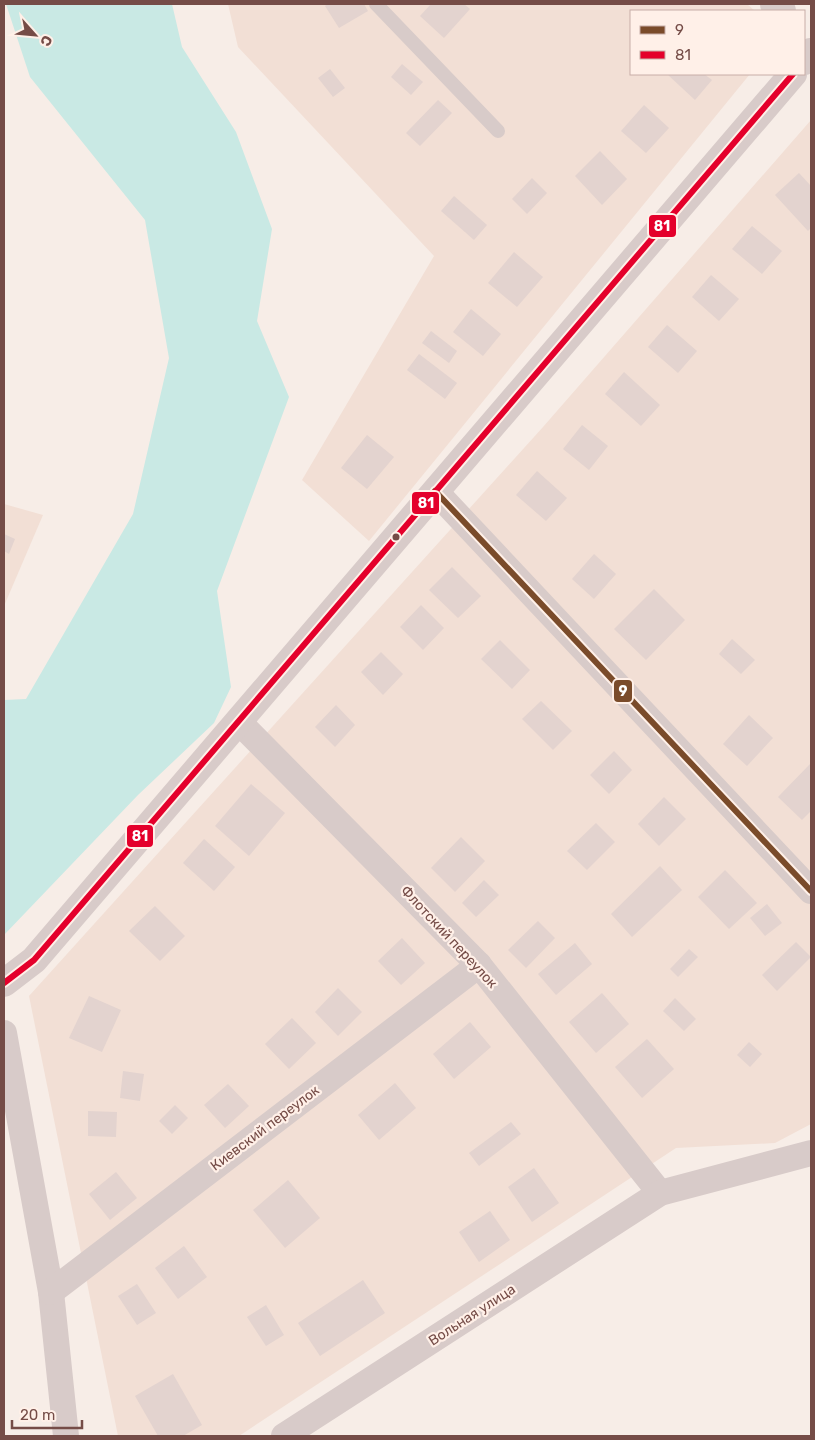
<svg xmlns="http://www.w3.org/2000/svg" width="815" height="1440" viewBox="0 0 815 1440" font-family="Rubik,sans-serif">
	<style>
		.residential { fill: #f2dfd5 }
		.water { fill: #c9e9e4 }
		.building { fill: #e3d3cf }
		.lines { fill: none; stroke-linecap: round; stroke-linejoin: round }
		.service { stroke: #d8cbc9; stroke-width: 14 }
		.minor { stroke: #d8cbc9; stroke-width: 26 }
		.tertiary { stroke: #d8cbc9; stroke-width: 28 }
		.bus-1-casing { stroke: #fff0e8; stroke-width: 10 }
		.bus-2-casing { stroke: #fff0e8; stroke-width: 10 }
		.bus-1 { stroke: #7a4b2a; stroke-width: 6 }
		.bus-2 { stroke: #e4002b; stroke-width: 6 }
		.bus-dot { fill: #754c47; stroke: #fff0e8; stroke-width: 2 }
		.labels { text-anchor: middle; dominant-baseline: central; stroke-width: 4.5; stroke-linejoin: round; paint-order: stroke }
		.street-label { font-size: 14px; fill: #754c47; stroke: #fff0e8 }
		.line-badge { stroke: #fff0e8; stroke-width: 2 }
		.badge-label { font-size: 14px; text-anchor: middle; font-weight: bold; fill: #fff }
	</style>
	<rect width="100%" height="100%" fill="#f7ede7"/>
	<g class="residential">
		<path d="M228,4H747L755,11H631V74H750L369,541L302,480L434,256L238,47Z"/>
		<path d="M811,120V1124L775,1143L676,1148L239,1436H118L29,996L543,427Z"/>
		<path d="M4,504L43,515L4,606Z"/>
	</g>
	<path class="water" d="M6,4H172L182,47L236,132L272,229L257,321L289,397L217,591L231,687L214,723L138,795L4,935V700L26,699L133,514L169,358L145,220L30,77Z"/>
	<g class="building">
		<path d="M327,4H364L368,11L339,28L325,6Z"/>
		<path d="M431,4H464L470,9L444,38L420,16Z"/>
		<path d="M402,64L423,82L411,95L391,77Z"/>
		<path d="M330,69L345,88L333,97L318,78Z"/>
		<path d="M667,74H704L712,80L695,100Z"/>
		<path d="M438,100L452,113L420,146L406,133Z"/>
		<path d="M644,105L669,128L646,153L621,131Z"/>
		<path d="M600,151L627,179L602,205L575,176Z"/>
		<path d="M799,173L811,186V228L808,231L775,195Z"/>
		<path d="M532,178L547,193L527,214L512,199Z"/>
		<path d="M454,196L487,225L474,240L441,211Z"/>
		<path d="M752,226L782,251L762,274L732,249Z"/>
		<path d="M514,252L543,277L517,307L488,283Z"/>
		<path d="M711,275L739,299L719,321L692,297Z"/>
		<path d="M471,309L501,334L483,356L453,332Z"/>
		<path d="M667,325L697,351L678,373L648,347Z"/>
		<path d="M431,331L457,351L449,363L422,343Z"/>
		<path d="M419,354L457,383L445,399L407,370Z"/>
		<path d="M624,372L660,405L641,426L605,394Z"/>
		<path d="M582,425L608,446L589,470L563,449Z"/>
		<path d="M367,435L394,457L367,489L341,468Z"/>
		<path d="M537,471L567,498L546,521L516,495Z"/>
		<path d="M4,534L15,539L9,554L4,551Z"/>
		<path d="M594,554L616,574L594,599L572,579Z"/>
		<path d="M452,567L481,596L458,618L429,590Z"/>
		<path d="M654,589L685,620L646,660L614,629Z"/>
		<path d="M421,605L444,628L423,650L400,627Z"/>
		<path d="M732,639L755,660L741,674L719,654Z"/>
		<path d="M500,640L530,670L512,689L481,659Z"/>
		<path d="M381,652L403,674L383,695L361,672Z"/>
		<path d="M541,701L572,731L553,750L522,719Z"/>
		<path d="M336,705L355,725L335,747L315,727Z"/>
		<path d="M749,715L773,738L747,766L723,744Z"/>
		<path d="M614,751L632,770L609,794L590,775Z"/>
		<path d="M811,763V811L802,820L778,797Z"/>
		<path d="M251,784L285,813L249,856L215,826Z"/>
		<path d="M664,797L686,819L659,846L638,824Z"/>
		<path d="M596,823L615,842L587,870L567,851Z"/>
		<path d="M461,837L485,861L455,892L431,868Z"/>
		<path d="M204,839L235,867L214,891L183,863Z"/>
		<path d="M660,866L682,890L632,937L611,914Z"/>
		<path d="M725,870L757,903L729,929L698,897Z"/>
		<path d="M484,880L499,895L476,917L462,903Z"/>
		<path d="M767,904L782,923L765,936L750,918Z"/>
		<path d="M155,906L185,936L160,961L129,931Z"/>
		<path d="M538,921L555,938L526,968L508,950Z"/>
		<path d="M402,938L425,963L401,985L378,961Z"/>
		<path d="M796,942L811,957L777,991L762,975Z"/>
		<path d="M575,943L592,964L556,995L538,974Z"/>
		<path d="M689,949L698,957L678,977L670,969Z"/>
		<path d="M338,988L362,1012L338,1036L315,1012Z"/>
		<path d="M602,993L629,1024L596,1053L569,1022Z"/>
		<path d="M89,996L121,1010L102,1052L69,1038Z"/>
		<path d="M675,998L696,1019L684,1031L663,1011Z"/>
		<path d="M292,1018L316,1043L289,1069L265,1044Z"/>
		<path d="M470,1022L491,1047L454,1079L433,1054Z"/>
		<path d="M647,1039L674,1069L642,1098L615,1067Z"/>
		<path d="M749,1042L762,1054L750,1067L737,1055Z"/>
		<path d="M123,1071L144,1074L140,1101L120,1098Z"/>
		<path d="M395,1083L416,1108L379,1140L358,1115Z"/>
		<path d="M228,1084L249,1106L225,1128L204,1105Z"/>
		<path d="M175,1105L188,1118L172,1134L159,1121Z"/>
		<path d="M88,1111L117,1112L116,1137L88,1136Z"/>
		<path d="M511,1122L521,1134L479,1166L469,1153Z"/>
		<path d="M534,1168L559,1203L532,1222L508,1187Z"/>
		<path d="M116,1172L137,1198L110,1220L89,1194Z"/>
		<path d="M288,1180L320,1218L285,1248L253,1210Z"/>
		<path d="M490,1211L510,1240L479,1262L459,1232Z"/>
		<path d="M184,1246L207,1277L178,1299L155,1268Z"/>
		<path d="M363,1280L385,1313L320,1356L298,1323Z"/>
		<path d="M137,1284L156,1313L137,1325L118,1296Z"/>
		<path d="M266,1305L284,1335L266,1346L247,1317Z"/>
		<path d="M173,1374L202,1425L183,1436H158L135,1396Z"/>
	</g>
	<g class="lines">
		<path class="service" d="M376,4L498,131"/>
		<g class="minor">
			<path d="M435,491L811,891"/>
			<path d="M238,721L479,965L660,1193"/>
			<path d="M4,1033L51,1292L66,1436"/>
			<path d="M51,1292L479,965"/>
			<path d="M284,1436L660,1193L811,1153"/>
		</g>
		<g class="tertiary">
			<path d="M774,4L782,11"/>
			<path d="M804,61L811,52"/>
			<path d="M4,983L34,960L793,74"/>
		</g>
		<g class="bus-1-casing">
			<path id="bus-1" d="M435,491L811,891"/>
		</g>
		<g class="bus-2-casing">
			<path id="bus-2" d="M4,983L34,960L793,74"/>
		</g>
		<use href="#bus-1" class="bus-1"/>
		<use href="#bus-2" class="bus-2"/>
	</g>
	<circle class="bus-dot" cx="396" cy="537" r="4.5"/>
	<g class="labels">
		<g class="street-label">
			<text transform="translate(449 937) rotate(47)">Флотский переулок</text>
			<text transform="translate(265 1128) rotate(-37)">Киевский переулок</text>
			<text transform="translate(472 1315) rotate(-33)">Вольная улица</text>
		</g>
	</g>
	<g class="line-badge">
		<rect x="648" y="214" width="29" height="24" rx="5" fill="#e4002b"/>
		<rect x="411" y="491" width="29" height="24" rx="5" fill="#e4002b"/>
		<rect x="613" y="679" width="20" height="24" rx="5" fill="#7a4b2a"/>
		<rect x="126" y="824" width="28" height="24" rx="5" fill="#e4002b"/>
	</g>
	<g class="badge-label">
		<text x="662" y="231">81</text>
		<text x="426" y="508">81</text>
		<text x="623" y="696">9</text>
		<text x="140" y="841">81</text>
	</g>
	<rect width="815" height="1440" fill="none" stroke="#754c47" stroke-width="10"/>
	<rect x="630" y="10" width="175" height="65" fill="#fff0e8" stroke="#c8aea8"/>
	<rect x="640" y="26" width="25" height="8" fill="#7a4b2a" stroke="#c8aea8"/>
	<text x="675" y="35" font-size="15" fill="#754c47">9</text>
	<rect x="640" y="51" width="25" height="8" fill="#e4002b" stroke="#c8aea8"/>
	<text x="675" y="60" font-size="15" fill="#754c47">81</text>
	<g transform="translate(35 35) rotate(117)" stroke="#fff0e8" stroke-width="4" paint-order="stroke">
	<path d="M0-4L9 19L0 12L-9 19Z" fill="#754c47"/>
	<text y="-8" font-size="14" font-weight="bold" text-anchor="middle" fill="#754c47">С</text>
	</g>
	<path d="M12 1420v8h70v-8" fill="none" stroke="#754c47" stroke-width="2.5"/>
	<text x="20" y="1420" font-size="15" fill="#754c47" stroke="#fff0e8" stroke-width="4" paint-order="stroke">20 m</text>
</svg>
